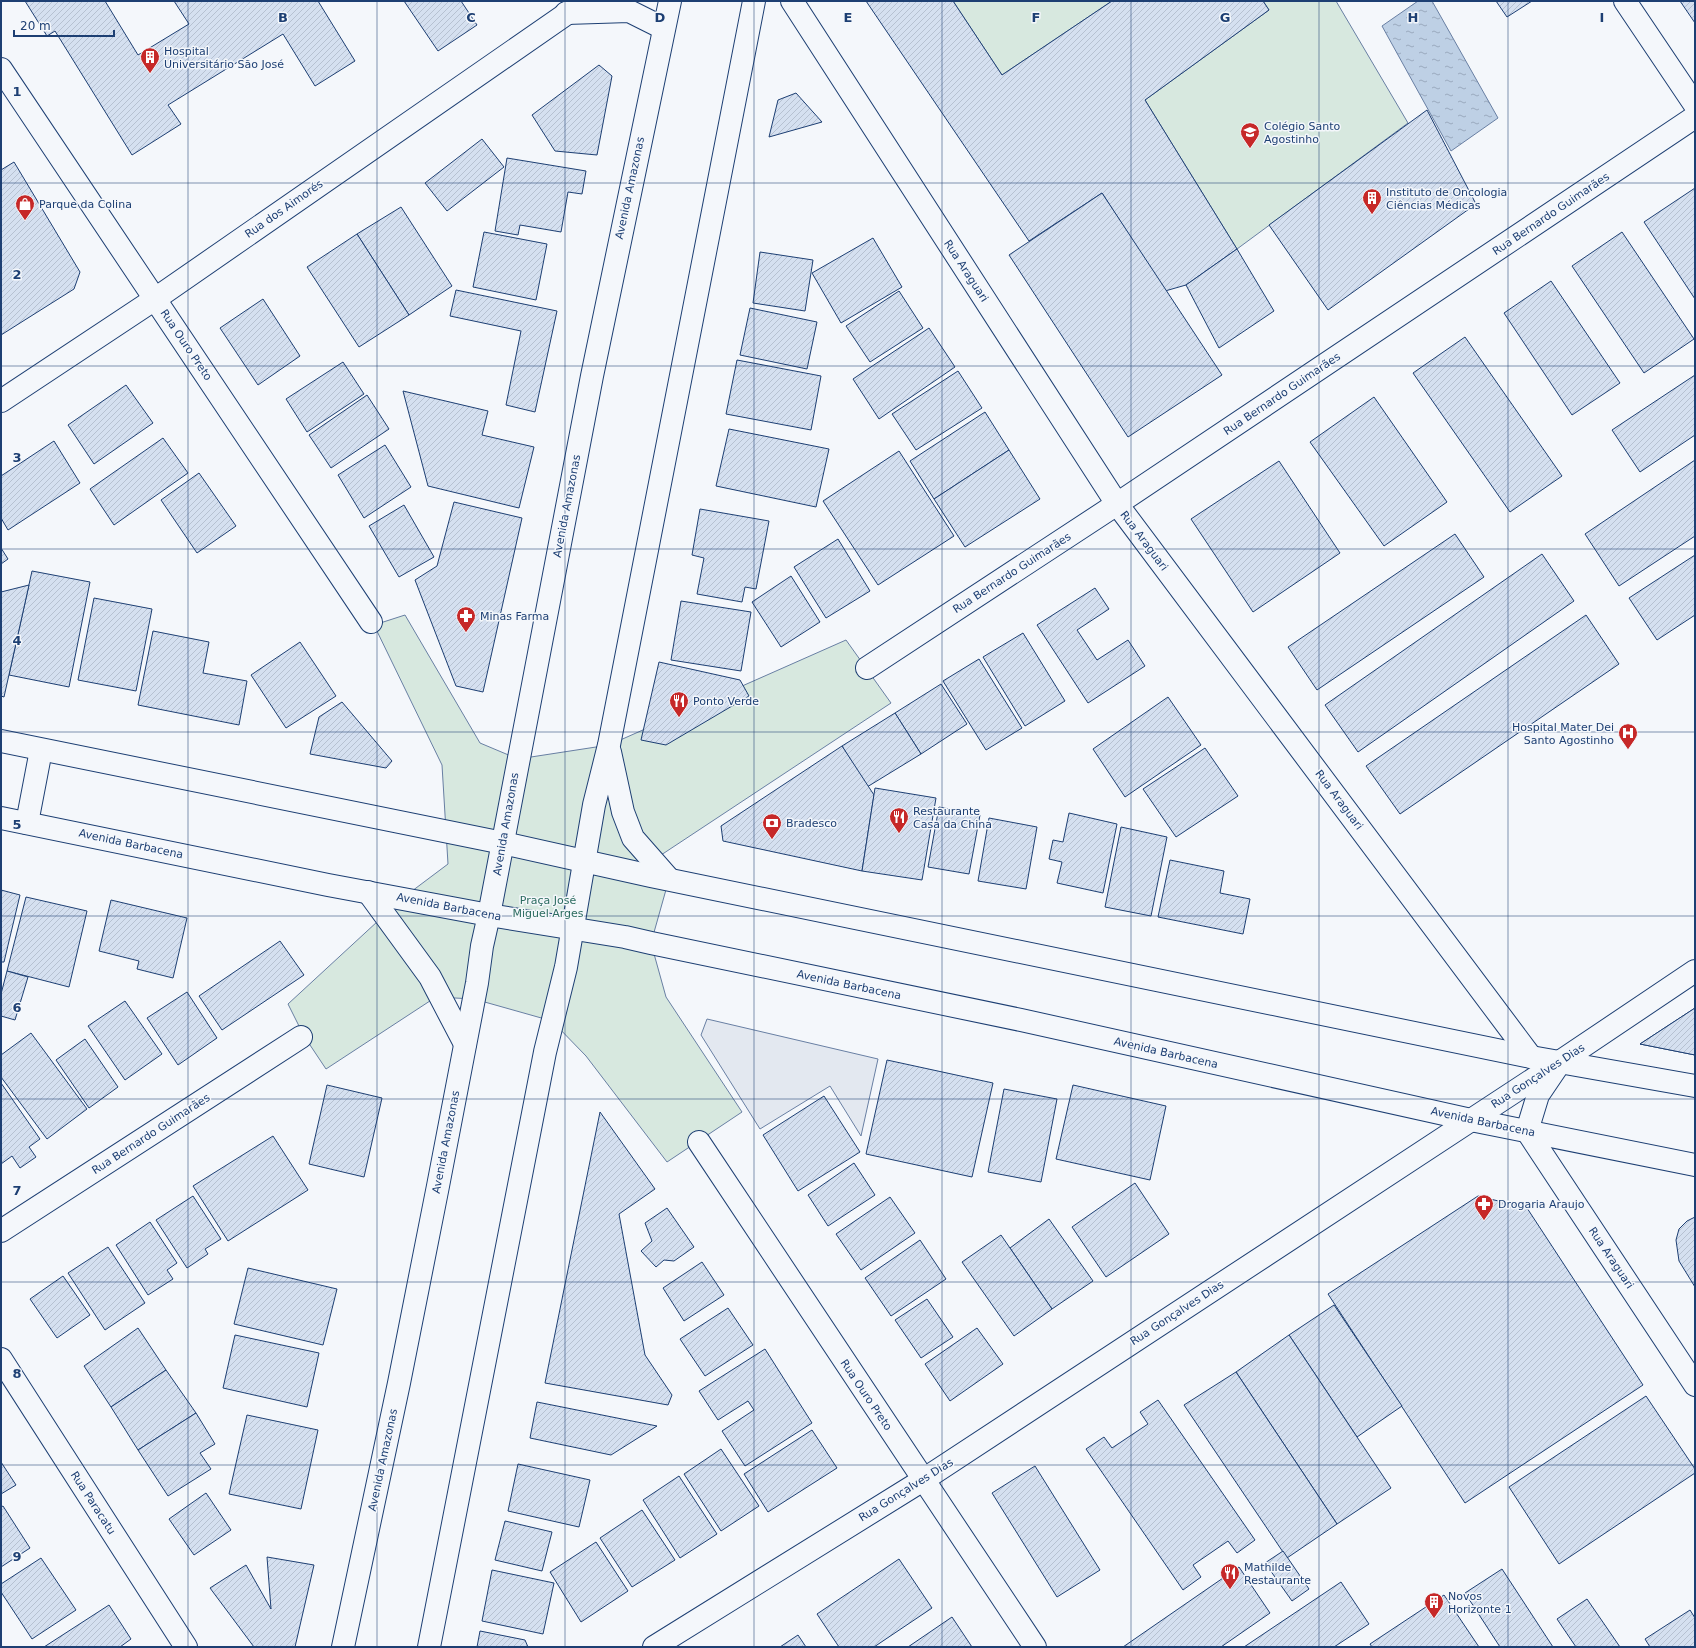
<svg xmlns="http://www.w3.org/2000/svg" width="1696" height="1648" viewBox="0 0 1696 1648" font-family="'DejaVu Sans',sans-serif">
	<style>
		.park { fill: #d7e8df; stroke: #687fa3 }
		.parking { fill: #e3e8f0; stroke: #687fa3 }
		.water { fill: url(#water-ripples); stroke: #687fa3 }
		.building { fill: url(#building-hatch); stroke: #1d3f73 }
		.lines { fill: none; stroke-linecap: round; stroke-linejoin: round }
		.minor-casing { stroke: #1d3f73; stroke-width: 24 }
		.secondary-casing { stroke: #1d3f73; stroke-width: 24 }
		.primary-casing { stroke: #1d3f73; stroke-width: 24 }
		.minor { stroke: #f4f7fb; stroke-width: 22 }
		.secondary { stroke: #f4f7fb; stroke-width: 22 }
		.primary { stroke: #f4f7fb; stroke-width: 22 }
		.grid { fill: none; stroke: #1d3f73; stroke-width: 1; stroke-opacity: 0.55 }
		.labels { text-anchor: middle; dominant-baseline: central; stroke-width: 3; stroke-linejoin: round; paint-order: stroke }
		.poi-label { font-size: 11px; fill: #1d3f73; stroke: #f4f7fb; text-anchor: start }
		.street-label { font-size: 11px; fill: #1d3f73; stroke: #f4f7fb }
		.park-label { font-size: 11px; fill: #2c6c60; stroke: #f4f7fb }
		.grid-label { font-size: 13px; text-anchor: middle; font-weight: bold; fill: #1d3f73; stroke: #f4f7fb; stroke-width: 3; stroke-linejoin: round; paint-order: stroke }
	</style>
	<defs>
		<pattern id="water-ripples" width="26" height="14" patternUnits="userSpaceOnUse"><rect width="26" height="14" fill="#bed0e5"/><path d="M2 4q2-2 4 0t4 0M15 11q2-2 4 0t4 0" fill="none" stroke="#9aaabe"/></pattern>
		<pattern id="building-hatch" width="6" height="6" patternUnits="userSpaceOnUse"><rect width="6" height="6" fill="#d5e0f0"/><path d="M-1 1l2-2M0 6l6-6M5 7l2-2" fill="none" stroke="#b6c1d1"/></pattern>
	</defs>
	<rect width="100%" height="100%" fill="#f4f7fb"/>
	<g class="park">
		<path d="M953,1H1112L1002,75Z"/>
		<path d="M1263,1H1336L1408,123L1237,249L1145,100L1269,10Z"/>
		<path d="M405,615L480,743L518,759L609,745L846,640L891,703L655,859L669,879L651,943L666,997L742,1112L667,1162L586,1056L552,1021L474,999L436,997L326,1069L304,1036L288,1004L404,897L448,864L442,765L374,625Z"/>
	</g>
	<path class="parking" d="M707,1019L878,1059L861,1136L830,1086L760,1129L701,1035Z"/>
	<path class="water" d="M1418,1H1432L1498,118L1451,151L1382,26Z"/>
	<g class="building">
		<path d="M25,1H105L138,55L189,24L174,1H318L355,61L315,86L283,34L168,105L181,124L132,155L55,31L47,36Z"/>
		<path d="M404,1H461L477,25L438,51Z"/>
		<path d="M866,1H953L1002,75L1112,1H1263L1269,10L1145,100L1237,249L1186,285L1165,291L1102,193L1029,241Z"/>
		<path d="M1496,1H1532L1507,17Z"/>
		<path d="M1680,1H1695V23Z"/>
		<path d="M599,65L612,76L597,155L555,151L532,115Z"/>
		<path d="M796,93L822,122L769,137L778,100Z"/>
		<path d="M1427,110L1476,204L1328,310L1269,225Z"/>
		<path d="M482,139L504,167L447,211L425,183Z"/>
		<path d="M507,158L586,171L582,194L568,192L561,232L520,225L518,235L495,231Z"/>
		<path d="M14,162L80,272L74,289L1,335V170Z"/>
		<path d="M1695,188V299L1644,222Z"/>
		<path d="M1102,193L1222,375L1128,437L1009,255Z"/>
		<path d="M401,207L452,286L409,315L357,234Z"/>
		<path d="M484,232L547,244L536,300L473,287Z"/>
		<path d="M1622,232L1694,339L1644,373L1572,266Z"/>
		<path d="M357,234L409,315L359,347L307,267Z"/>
		<path d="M873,238L902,287L841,323L812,273Z"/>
		<path d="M1237,249L1274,311L1219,348L1186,285Z"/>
		<path d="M760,252L813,260L805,311L753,303Z"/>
		<path d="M1551,281L1620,383L1572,415L1504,313Z"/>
		<path d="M456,290L557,311L535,412L506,405L521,331L450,316Z"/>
		<path d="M899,291L923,328L870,362L846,326Z"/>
		<path d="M263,299L300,356L258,385L220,328Z"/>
		<path d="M750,308L817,322L807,369L740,355Z"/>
		<path d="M929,328L955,367L879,419L853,379Z"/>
		<path d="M1465,337L1562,476L1510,512L1413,373Z"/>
		<path d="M737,360L821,376L811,430L726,414Z"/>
		<path d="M343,362L364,394L307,432L286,399Z"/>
		<path d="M958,371L982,408L916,450L892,414Z"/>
		<path d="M1695,375V435L1640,472L1612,430Z"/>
		<path d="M126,385L153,423L94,464L68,425Z"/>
		<path d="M403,391L488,411L482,435L534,447L519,508L428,486Z"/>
		<path d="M367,395L389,429L331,468L309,435Z"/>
		<path d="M1374,397L1447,502L1384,546L1310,442Z"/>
		<path d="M985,412L1009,450L934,499L910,461Z"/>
		<path d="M729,429L829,449L816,507L716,486Z"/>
		<path d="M163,438L188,473L114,525L90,489Z"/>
		<path d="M54,441L80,483L8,530L1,518V476Z"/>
		<path d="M385,445L411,487L364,518L338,475Z"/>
		<path d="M1009,450L1040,499L965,547L934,499Z"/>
		<path d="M899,451L954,536L878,585L823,501Z"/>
		<path d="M1695,460V536L1619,586L1585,534Z"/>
		<path d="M1279,461L1340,553L1253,612L1191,519Z"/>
		<path d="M199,473L236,526L197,553L161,500Z"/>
		<path d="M454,502L522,518L483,692L456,686L415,580L437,566Z"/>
		<path d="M404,505L434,557L399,577L369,526Z"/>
		<path d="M700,509L769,521L756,589L745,587L742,602L697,594L704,558L692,555Z"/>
		<path d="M1455,534L1484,577L1317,690L1288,647Z"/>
		<path d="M838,539L870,591L826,618L794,567Z"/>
		<path d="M1,548L8,559L1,564Z"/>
		<path d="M1542,554L1574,601L1358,752L1325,705Z"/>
		<path d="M1695,555V615L1657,640L1629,598Z"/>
		<path d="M32,571L90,582L69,687L9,675Z"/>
		<path d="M791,576L820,622L781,647L752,602Z"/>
		<path d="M29,585L4,697L1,696V592Z"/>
		<path d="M1095,588L1109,609L1077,630L1097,660L1128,640L1145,666L1088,703L1037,625Z"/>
		<path d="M94,598L152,609L136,691L78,680Z"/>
		<path d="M681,601L751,612L741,671L671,660Z"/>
		<path d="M1586,615L1619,664L1400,814L1366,766Z"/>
		<path d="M153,631L209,642L203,673L247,681L239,725L138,705Z"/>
		<path d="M1023,633L1065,701L1025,726L983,657Z"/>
		<path d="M300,642L336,696L286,728L251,675Z"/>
		<path d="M979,659L1022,728L986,750L943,681Z"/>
		<path d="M659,662L740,680L749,696L666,745L641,740Z"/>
		<path d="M941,684L967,724L921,754L895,713Z"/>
		<path d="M1168,697L1201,745L1125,797L1093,749Z"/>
		<path d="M342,702L392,761L386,768L310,754L319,717Z"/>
		<path d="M895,713L921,754L867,787L842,746Z"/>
		<path d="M842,746L874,795L862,871L723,841L721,826Z"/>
		<path d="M1205,748L1238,796L1176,837L1143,789Z"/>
		<path d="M875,788L936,798L922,880L862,871Z"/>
		<path d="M939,807L980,815L969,874L928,867Z"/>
		<path d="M1069,813L1117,824L1103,893L1057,883L1062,862L1049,859L1053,840L1063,842Z"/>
		<path d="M989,818L1037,827L1026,889L978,881Z"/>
		<path d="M1121,827L1167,837L1151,916L1105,907Z"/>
		<path d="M1170,860L1224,871L1220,893L1250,899L1243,934L1158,917Z"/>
		<path d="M1,890L20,895L4,962H1Z"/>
		<path d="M26,897L87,911L69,987L7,971Z"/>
		<path d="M111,900L187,918L173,978L137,969L139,961L99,951Z"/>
		<path d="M280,941L304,975L222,1030L199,996Z"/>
		<path d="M7,971L28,977L15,1020L1,1016V994Z"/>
		<path d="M187,992L217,1038L178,1065L147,1018Z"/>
		<path d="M125,1001L162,1054L125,1080L88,1026Z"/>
		<path d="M1695,1008V1055L1640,1044Z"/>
		<path d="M1695,1008V1055L1640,1044Z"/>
		<path d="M31,1033L87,1109L47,1139L1,1077V1055Z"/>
		<path d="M85,1039L118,1087L89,1108L56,1060Z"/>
		<path d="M887,1060L993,1083L972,1177L866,1154Z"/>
		<path d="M1,1083L40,1139L29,1147L36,1157L20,1168L12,1156L1,1164Z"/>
		<path d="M327,1085L382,1098L364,1177L309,1164Z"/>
		<path d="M1073,1085L1166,1106L1150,1180L1056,1159Z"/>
		<path d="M1004,1089L1057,1099L1041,1182L988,1172Z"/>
		<path d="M824,1096L860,1152L798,1191L763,1135Z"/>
		<path d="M600,1112L655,1189L619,1214L645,1355L672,1395L668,1405L545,1383Z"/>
		<path d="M273,1136L308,1190L228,1241L193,1186Z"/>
		<path d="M854,1163L875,1195L828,1226L808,1195Z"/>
		<path d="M1135,1183L1169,1234L1106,1277L1072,1227Z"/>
		<path d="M193,1196L221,1239L205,1249L208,1254L187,1268L156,1220Z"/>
		<path d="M1478,1196L1527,1208L1643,1385L1465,1503L1328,1294Z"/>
		<path d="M890,1197L915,1233L861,1270L836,1234Z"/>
		<path d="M667,1208L694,1247L674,1261L664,1260L656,1267L641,1251L652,1241L645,1223Z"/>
		<path d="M1695,1217V1287L1679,1261L1676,1240L1679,1229L1687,1221Z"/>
		<path d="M1049,1219L1093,1281L1052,1309L1010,1248Z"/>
		<path d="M150,1222L177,1263L167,1270L173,1279L148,1295L116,1245Z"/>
		<path d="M1001,1235L1052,1309L1014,1336L962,1262Z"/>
		<path d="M920,1240L946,1279L891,1316L865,1278Z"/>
		<path d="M108,1247L145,1303L105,1330L68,1273Z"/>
		<path d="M702,1262L724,1295L684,1321L663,1288Z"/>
		<path d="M248,1268L337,1289L323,1345L234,1324Z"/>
		<path d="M63,1276L90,1315L57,1338L30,1299Z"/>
		<path d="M927,1299L953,1337L921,1358L895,1320Z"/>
		<path d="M1334,1305L1402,1406L1357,1437L1289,1335Z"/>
		<path d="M728,1308L753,1345L705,1376L680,1339Z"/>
		<path d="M138,1328L166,1370L111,1407L84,1366Z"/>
		<path d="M977,1328L1003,1364L950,1401L925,1364Z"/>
		<path d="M235,1335L319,1353L307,1407L223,1388Z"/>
		<path d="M1289,1335L1391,1488L1337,1524L1236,1372Z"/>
		<path d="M765,1349L812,1423L745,1466L722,1431L754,1410L748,1401L718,1420L699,1391Z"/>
		<path d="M166,1370L196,1413L138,1450L111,1407Z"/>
		<path d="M1236,1372L1337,1524L1287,1558L1184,1405Z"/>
		<path d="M1646,1396L1695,1469V1473L1559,1564L1509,1487Z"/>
		<path d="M1158,1400L1255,1540L1237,1553L1228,1541L1193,1565L1201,1577L1183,1590L1086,1449L1104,1437L1112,1448L1148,1424L1140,1412Z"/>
		<path d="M537,1402L657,1426L611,1455L530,1438Z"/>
		<path d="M196,1413L215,1444L200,1453L211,1469L168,1496L138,1450Z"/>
		<path d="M247,1415L318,1430L301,1509L229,1494Z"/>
		<path d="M812,1430L837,1468L768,1512L744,1474Z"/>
		<path d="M721,1449L759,1506L721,1531L684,1474Z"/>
		<path d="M1,1462L16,1485L1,1494Z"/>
		<path d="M518,1464L590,1480L579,1527L508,1511Z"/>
		<path d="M1035,1466L1100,1570L1057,1597L992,1493Z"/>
		<path d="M679,1476L717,1534L680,1558L643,1500Z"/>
		<path d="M206,1493L231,1530L194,1555L169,1519Z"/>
		<path d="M3,1506L30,1548L1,1567V1507Z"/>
		<path d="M642,1510L675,1560L632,1587L600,1538Z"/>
		<path d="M505,1521L552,1532L542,1571L495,1560Z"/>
		<path d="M596,1542L628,1591L581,1622L550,1572Z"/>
		<path d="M1283,1551L1309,1589L1292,1601L1265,1563Z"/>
		<path d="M267,1557L314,1565L295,1647H254L210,1588L246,1565L271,1609Z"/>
		<path d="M41,1558L76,1610L32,1639L1,1592V1584Z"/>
		<path d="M899,1559L932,1608L874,1647H839L817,1614Z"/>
		<path d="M1239,1567L1270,1613L1221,1647H1123Z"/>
		<path d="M1502,1569L1553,1647H1500L1465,1593Z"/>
		<path d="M492,1570L554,1583L543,1634L482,1621Z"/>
		<path d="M1341,1582L1369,1624L1334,1647H1244Z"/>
		<path d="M1444,1595L1479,1647H1372L1370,1644Z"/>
		<path d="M1587,1599L1620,1647H1576L1557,1619Z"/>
		<path d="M109,1605L131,1639L120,1647H44Z"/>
		<path d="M1690,1610L1695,1618V1647H1650L1645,1639Z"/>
		<path d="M952,1617L972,1647H908Z"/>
		<path d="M480,1631L525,1640L528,1647H477Z"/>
		<path d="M798,1635L806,1647H780Z"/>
	</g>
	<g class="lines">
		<g class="minor-casing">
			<g id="minor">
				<path d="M792,1L1117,504L1531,1057"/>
				<path d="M1625,1L1695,105"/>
				<path d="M566,13L629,11L663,28"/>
				<path d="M1,69L371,622"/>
				<path d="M1,401L155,299L585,1"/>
				<path d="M867,668L1117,504L1695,117"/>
				<path d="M1527,1131L1695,1385"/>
				<path d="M699,1142L1035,1647"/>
				<path d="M1,1231L301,1037"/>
				<path d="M1,1359L186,1647"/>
				<path d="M654,1647L923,1480L1561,1061L1695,971"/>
			</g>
		</g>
		<g class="secondary-casing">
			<g id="secondary">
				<path d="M1,741L503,843L651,876L1531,1057L1695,1086"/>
				<path d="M1,818L328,885L489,915L625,937L651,943L1021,1020L1471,1120L1695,1165"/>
				<path d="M27,823L41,750"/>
				<path d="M1527,1131L1538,1095L1561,1061"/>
			</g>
		</g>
		<g class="primary-casing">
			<g id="primary">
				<path d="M610,752L623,812L633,838L669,879"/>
				<path d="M368,892L430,977L465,1044"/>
				<path d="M343,1647L399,1383L438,1186L477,983L482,946L489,915L592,376L670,1"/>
				<path d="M429,1647L545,1052L566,967L594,805L609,745L754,1"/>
			</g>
		</g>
		<use href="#minor" class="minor"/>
		<use href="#secondary" class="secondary"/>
		<use href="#primary" class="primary"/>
	</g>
	<path class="grid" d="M188,1V1647M377,1V1647M565,1V1647M754,1V1647M942,1V1647M1131,1V1647M1319,1V1647M1508,1V1647M1,183H1695M1,366H1695M1,549H1695M1,732H1695M1,916H1695M1,1099H1695M1,1282H1695M1,1465H1695"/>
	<defs>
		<g id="building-pin" transform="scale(1)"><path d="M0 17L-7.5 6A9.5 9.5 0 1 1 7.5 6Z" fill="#c62828" stroke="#f4f7fb"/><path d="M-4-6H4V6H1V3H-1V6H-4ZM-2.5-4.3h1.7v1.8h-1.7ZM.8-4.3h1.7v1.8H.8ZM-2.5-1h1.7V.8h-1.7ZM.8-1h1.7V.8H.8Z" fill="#fff"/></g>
		<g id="school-pin" transform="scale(1)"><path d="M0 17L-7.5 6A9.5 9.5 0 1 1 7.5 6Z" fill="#c62828" stroke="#f4f7fb"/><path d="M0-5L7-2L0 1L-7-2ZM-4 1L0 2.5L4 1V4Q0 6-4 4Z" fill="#fff"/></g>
		<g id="shop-pin" transform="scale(1)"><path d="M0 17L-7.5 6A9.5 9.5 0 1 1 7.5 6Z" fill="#c62828" stroke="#f4f7fb"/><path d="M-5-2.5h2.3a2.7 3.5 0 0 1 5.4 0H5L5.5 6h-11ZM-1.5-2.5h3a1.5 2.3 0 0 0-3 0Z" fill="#fff"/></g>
		<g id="pharmacy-pin" transform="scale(1)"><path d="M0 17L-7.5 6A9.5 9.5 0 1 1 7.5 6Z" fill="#c62828" stroke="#f4f7fb"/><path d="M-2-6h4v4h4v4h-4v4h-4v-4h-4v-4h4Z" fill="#fff"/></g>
		<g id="restaurant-pin" transform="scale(1)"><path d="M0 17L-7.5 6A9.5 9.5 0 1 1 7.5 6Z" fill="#c62828" stroke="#f4f7fb"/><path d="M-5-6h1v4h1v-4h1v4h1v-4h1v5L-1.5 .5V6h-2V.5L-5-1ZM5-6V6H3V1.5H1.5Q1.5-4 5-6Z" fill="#fff"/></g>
		<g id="hospital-pin" transform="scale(1)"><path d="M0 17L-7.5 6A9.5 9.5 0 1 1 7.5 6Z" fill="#c62828" stroke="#f4f7fb"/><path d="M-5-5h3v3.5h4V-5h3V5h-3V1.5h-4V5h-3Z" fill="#fff"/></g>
		<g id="bank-pin" transform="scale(1)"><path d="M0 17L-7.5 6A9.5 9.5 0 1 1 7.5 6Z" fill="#c62828" stroke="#f4f7fb"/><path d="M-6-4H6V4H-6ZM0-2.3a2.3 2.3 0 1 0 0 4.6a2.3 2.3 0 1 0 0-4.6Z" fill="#fff"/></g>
	</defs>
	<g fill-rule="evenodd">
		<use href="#building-pin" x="150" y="57"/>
		<use href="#school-pin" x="1250" y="132"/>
		<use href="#building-pin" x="1372" y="198"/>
		<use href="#shop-pin" x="25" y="204"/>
		<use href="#pharmacy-pin" x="466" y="616"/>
		<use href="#restaurant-pin" x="679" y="701"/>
		<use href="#hospital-pin" x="1628" y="733"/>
		<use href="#restaurant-pin" x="899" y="817"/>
		<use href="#bank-pin" x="772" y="823"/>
		<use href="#pharmacy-pin" x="1484" y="1204"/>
		<use href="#restaurant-pin" x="1230" y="1573"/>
		<use href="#building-pin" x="1434" y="1602"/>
	</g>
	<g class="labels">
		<g class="poi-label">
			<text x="164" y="51">Hospital<tspan x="164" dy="13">Universitário São José</tspan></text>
			<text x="1264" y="126">Colégio Santo<tspan x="1264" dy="13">Agostinho</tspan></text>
			<text x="1386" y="192">Instituto de Oncologia<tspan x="1386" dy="13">Ciências Médicas</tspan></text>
			<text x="39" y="204">Parque da Colina</text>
			<text x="480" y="616">Minas Farma</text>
			<text x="693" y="701">Ponto Verde</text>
			<text x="1614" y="727" text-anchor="end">Hospital Mater Dei<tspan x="1614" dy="13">Santo Agostinho</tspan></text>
			<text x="913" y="811">Restaurante<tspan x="913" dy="13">Casa da China</tspan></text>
			<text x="786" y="823">Bradesco</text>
			<text x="1498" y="1204">Drogaria Araujo</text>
			<text x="1244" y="1567">Mathilde<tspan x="1244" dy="13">Restaurante</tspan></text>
			<text x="1448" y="1596">Novos<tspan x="1448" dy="13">Horizonte 1</tspan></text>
		</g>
		<g class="street-label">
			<text transform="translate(630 188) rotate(-78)">Avenida Amazonas</text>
			<text transform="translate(284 209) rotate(-35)">Rua dos Aimorés</text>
			<text transform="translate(1551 214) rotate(-34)">Rua Bernardo Guimarães</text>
			<text transform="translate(966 271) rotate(57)">Rua Araguari</text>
			<text transform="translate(186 345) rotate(56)">Rua Ouro Preto</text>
			<text transform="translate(1282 394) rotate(-34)">Rua Bernardo Guimarães</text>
			<text transform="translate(567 506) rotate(-79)">Avenida Amazonas</text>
			<text transform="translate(1144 541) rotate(53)">Rua Araguari</text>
			<text transform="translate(1012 573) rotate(-33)">Rua Bernardo Guimarães</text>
			<text transform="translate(1339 800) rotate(53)">Rua Araguari</text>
			<text transform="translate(506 824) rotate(-80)">Avenida Amazonas</text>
			<text transform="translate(131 844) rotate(12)">Avenida Barbacena</text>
			<text transform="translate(449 907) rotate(11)">Avenida Barbacena</text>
			<text transform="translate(849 985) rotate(12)">Avenida Barbacena</text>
			<text transform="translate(1166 1053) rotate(13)">Avenida Barbacena</text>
			<text transform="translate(1538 1076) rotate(-33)">Rua Gonçalves Dias</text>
			<text transform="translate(1483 1122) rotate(12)">Avenida Barbacena</text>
			<text transform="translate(151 1134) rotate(-33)">Rua Bernardo Guimarães</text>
			<text transform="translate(446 1142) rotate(-79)">Avenida Amazonas</text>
			<text transform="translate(1611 1258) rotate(56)">Rua Araguari</text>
			<text transform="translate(1177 1313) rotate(-33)">Rua Gonçalves Dias</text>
			<text transform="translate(866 1395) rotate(56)">Rua Ouro Preto</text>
			<text transform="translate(383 1460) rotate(-78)">Avenida Amazonas</text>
			<text transform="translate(906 1490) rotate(-32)">Rua Gonçalves Dias</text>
			<text transform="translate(93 1503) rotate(57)">Rua Paracatu</text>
		</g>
		<g class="park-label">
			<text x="548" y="900">Praça José<tspan x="548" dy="13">Miguel Arges</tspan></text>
		</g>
	</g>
	<g class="grid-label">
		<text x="283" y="22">B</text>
		<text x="471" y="22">C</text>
		<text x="660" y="22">D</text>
		<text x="848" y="22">E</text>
		<text x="1036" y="22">F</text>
		<text x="1225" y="22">G</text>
		<text x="1413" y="22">H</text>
		<text x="1602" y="22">I</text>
		<text x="17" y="96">1</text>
		<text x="17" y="279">2</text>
		<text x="17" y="462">3</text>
		<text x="17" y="645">4</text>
		<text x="17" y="829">5</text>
		<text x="17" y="1012">6</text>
		<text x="17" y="1195">7</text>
		<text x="17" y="1378">8</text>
		<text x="17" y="1561">9</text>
	</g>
	<rect width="1696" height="1648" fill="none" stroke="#1d3f73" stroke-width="4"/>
	<path d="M14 30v6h100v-6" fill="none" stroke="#1d3f73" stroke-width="2"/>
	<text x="20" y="30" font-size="12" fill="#1d3f73" stroke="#f4f7fb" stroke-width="3" paint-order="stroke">20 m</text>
</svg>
